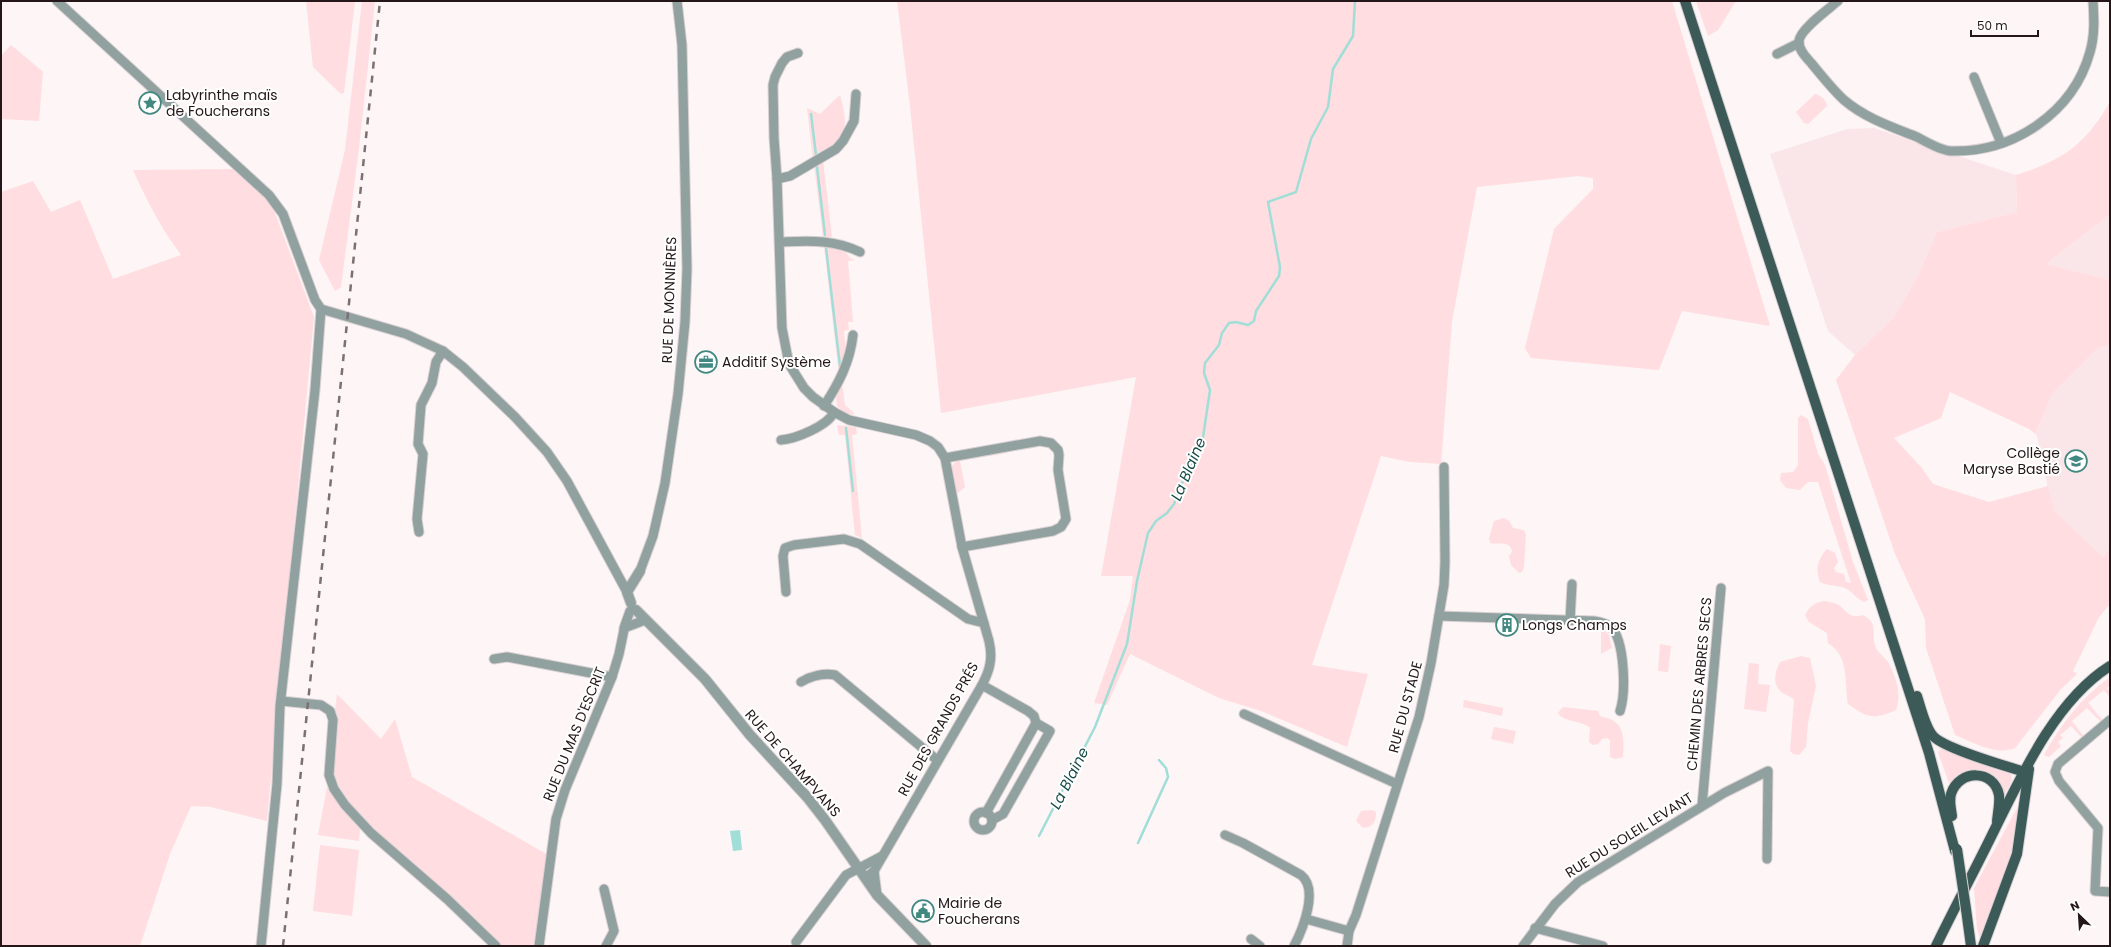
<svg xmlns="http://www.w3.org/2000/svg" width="2111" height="947" viewBox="0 0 2111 947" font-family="Poppins,sans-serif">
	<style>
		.built { fill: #fae6e8 }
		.green { fill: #ffdde0 }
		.water { fill: #a0ded7 }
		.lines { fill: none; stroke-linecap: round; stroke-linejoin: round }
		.stream { stroke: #a0ded7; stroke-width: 2.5 }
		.minor-casing { stroke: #dad1d3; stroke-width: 11 }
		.tertiary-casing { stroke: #dad1d3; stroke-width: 12 }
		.primary-casing { stroke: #dad1d3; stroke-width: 12 }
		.minor { stroke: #90a19f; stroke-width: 9 }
		.tertiary { stroke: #90a19f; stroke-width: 10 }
		.primary { stroke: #3c5b58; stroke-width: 10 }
		.rail { stroke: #7c7172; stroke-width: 2.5; stroke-dasharray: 7 7; stroke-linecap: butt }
		.primary-bridge-casing { stroke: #dad1d3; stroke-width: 12; stroke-linecap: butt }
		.primary-bridge { stroke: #3c5b58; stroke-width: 10 }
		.labels { text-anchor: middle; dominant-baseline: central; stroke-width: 4; stroke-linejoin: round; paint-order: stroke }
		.poi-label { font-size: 14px; fill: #251719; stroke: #fff; text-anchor: start }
		.street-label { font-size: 14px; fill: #251719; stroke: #fff }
		.water-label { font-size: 15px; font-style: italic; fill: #174d48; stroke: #fff }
	</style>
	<rect width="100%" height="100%" fill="#fdf5f6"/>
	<g class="built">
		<path d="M1874,128L2016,175L2017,212L1937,232L1917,278L1894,317L1855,355L1828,331L1770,154L1847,129Z"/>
		<path d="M2110,214V280L2046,264Z"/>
		<path d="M2110,344V549L2103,557L2053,511L2036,432L2052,394L2097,349Z"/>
	</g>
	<g class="green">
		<path d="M306,1H355L344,93L341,94L313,67Z"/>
		<path d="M362,1H375L359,148L341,287L335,291L319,260L345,150Z"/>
		<path d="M897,1H1672L1770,326L1682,311L1659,370L1531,358L1525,348L1554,229L1593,189V178L1578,176L1477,187L1452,321L1441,464L1410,462L1381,456L1312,665L1368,674L1347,747L1261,711L1219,698L1130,654L1107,705L1094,703L1130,600L1133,576H1101L1136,377L941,413L910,106Z"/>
		<path d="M1696,1H1736L1718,30L1708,36Z"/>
		<path d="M11,45L43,72L39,121L1,119V56Z"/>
		<path d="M1815,94C1821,95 1826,100 1827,106L1808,124L1804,123L1796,112Z"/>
		<path d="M840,95C851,134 844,139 813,160L807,108L820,114Z"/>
		<path d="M2110,102V214L2046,264L2110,280V344L2097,349L2052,394L2036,432L2037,435L2029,429L1950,392L1941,418L1894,438L1921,467L1933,484L1989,502L2048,486L2054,511L2103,557L2110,549V604L2099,617L2073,671L2077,674L2061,689L2015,748C1995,756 1973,742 1955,735L1926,648L1925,619L1895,554L1836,380L1855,355L1894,317L1917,278L1937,232L2017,212L2016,175C2063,160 2085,145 2110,102Z"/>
		<path d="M823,160L832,237H823L814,165Z"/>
		<path d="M235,169L272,205L314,317L267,821L211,807L191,806L170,854L140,946H1V192L33,181L51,212L80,200L113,279L181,255C161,228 147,201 133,170Z"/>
		<path d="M815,244L844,250L850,258L855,260L848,261L853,322H848L849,330L844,331L846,354L839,375L824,246H814Z"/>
		<path d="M842,384L845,405L854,413L853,415L843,412L837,406L836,398Z"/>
		<path d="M1801,415L1808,419L1818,454L1825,465L1853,562L1868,600L1864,602C1855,598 1852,590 1842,587C1834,585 1828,586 1820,582C1815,569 1818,559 1827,549L1835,553L1838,562L1834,568L1836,572L1844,574L1846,582L1851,583L1818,482H1808L1800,490L1786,488L1780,480L1781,473L1793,472L1798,465V418Z"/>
		<path d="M837,425L856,427L857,434L852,435L862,538L855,535L845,435H839Z"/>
		<path d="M1007,451V453L960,461L965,487L958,493L954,492L951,467L958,459Z"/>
		<path d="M1504,518L1509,521L1513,528L1524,530L1526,535L1524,567L1522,572L1519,573L1511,565L1509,556L1512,552C1511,540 1498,545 1490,543L1489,538L1494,521Z"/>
		<path d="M1824,601C1829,602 1836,603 1840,606C1848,613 1851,619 1863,615C1879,624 1871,631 1875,645C1876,651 1884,657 1888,662C1896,676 1902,696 1896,710C1874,720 1867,718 1848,704C1844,681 1850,657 1828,643L1827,633L1809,622L1805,615C1810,606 1814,603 1824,601Z"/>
		<path d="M1604,629L1609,635L1612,648L1601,654V632Z"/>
		<path d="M1660,644L1671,646L1668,672L1658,671Z"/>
		<path d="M1801,656L1810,658L1816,686L1808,723L1806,747L1799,755L1793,754L1790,751L1794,700C1789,695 1785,695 1781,692C1772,684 1775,671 1780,662Z"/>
		<path d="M1749,663L1759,664L1758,684L1770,685L1766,712L1744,709Z"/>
		<path d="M2110,677V685L2107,688L2110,692V697L2104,690L2088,703L2104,722L2102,723L2087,708L2072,721L2084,737L2082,738L2071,726L2060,735L2063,738L2058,742L2061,746L2049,757L2044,755C2061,724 2081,698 2110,677Z"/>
		<path d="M337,694L381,739L395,719L412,777L548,855L534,946H502L378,834L326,779Z"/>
		<path d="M1464,700L1503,708L1502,716L1463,707Z"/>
		<path d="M1563,707L1598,711L1600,716C1604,718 1609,718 1612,720C1625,727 1624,743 1623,757L1615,759L1610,757V740L1607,738L1602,739L1598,744L1593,745L1589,742L1590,728C1582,720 1564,723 1558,713Z"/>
		<path d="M1494,727L1516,731L1513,744L1491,739Z"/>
		<path d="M1942,748L2011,774L2012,780L2005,794H2003C1993,778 1984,762 1962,774C1958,777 1955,781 1949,783L1938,752Z"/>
		<path d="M327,787L360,829L359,841L318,835Z"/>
		<path d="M2020,809L2015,845L2009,865L1980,939L1977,929L1974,888L2016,810Z"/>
		<path d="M1372,810L1376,812C1376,822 1373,827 1363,828L1356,821L1361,811Z"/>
		<path d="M320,845L359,850L352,916L313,911Z"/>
	</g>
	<path class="water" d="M740,830L742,850L733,851L730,831Z"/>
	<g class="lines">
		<g class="stream">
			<path d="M811,114L816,155"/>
			<path d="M817,167L825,235"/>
			<path d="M826,248L840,366"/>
			<path d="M846,428L853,491"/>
			<path d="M1039,836L1095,727L1127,644L1137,581L1148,533L1156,521L1167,513L1174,504L1179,489L1202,444L1210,390L1204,373L1205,363L1219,345L1222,333L1229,323L1236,322L1248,325L1254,321L1256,311L1279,276L1280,267L1268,202L1296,192L1311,139L1328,107L1333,69L1353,36L1355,1"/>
			<path d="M1138,843L1168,777L1166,768L1159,760"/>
		</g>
		<g class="minor-casing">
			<g id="minor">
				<path d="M57,1L269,195L283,214L315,300L321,309L406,334L443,351L463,367L515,417L547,452L567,481L627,592"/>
				<path d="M1838,1C1829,9 1800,29 1799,41C1798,50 1807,58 1812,64C1822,76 1833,90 1844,100C1865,118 1892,127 1917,137C1926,142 1940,150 1950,151C2013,153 2073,113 2090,52C2095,35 2094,18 2093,1"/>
				<path d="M798,53L787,57L782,63L775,77L773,85L774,138L777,179L782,328L789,364L804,388L813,397L834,412L849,420L916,435L930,441L938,447L945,458L962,547L989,641C993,658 990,670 982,685L874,871L865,878"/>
				<path d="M1777,54L1799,43"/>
				<path d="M1974,77L2001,143"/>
				<path d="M777,179L790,176L836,149L843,141L854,121L856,94"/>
				<path d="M780,242C809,241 833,239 860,252"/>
				<path d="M824,406C839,383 850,362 853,335"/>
				<path d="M781,440C795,439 828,426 834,412"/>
				<path d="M945,458L1040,441L1051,443L1058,450L1059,455L1058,470L1066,519L1061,527L1053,531L962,547"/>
				<path d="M419,532L417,519L423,454L418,444L421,405L432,383L436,362L443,351"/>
				<path d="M640,571L653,536L665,483L678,394L685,322L687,269L682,45L677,1"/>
				<path d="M786,592L783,556L785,548L794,545L844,539L860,544L968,619L984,623"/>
				<path d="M1439,616L1594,621C1600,622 1606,623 1611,627C1625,641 1626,693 1620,711"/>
				<path d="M1570,621L1572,584"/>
				<path d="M624,628L645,620"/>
				<path d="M494,659L507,657L612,677"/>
				<path d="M801,682C811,676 824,673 835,675L937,760"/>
				<path d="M982,685L1028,711L1034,716L1036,723L986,813"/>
				<path d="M281,701L321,705L330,711L333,720L329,775L334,789L345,805L371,833L447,899L496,946"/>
				<path d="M1244,714L1397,784"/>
				<path d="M2110,720L2058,764L2055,772L2059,781L2098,828L2095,891L2110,892"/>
				<path d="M1702,806L1721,588"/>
				<circle cx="983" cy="821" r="9"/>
				<path d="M992,820L1003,814L1050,731L1036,723"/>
				<path d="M1225,835L1243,843L1301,875C1319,889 1303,929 1294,946"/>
				<path d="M874,871L877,895"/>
				<path d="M604,889L614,931L606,946"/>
				<path d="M1306,919L1349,931"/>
				<path d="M1535,928L1603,946"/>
				<path d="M1251,939L1260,946"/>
				<path d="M796,942L846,875L882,856"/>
				<path d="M261,946L277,784L280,706L315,390L321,309"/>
				<path d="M539,946L556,819L565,790L612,677L619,654L625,625L630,611"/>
				<path d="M1347,946L1349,931L1356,915L1419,717L1431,663L1444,585L1445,562L1444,467"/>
				<path d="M1523,946L1555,904L1578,882L1724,793L1768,771L1767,859"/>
			</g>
		</g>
		<g class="tertiary-casing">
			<g id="tertiary">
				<path d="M631,603L627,592L640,571"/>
				<path d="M636,610L705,679L750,735L807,797L825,820L877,895L926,946"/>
			</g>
		</g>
		<g class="primary-casing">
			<g id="primary">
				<path d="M1685,1L1929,753L1955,851"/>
				<path d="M1917,696C1921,708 1925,727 1933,736C1945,749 2006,766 2025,772"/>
				<path d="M1952,816C1951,809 1949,801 1951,794C1959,769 1994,769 1999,795C2000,803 1998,812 1997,821"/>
				<path d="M1966,909L1971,946"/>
				<path d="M1936,946C1952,913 1969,881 1985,849C2016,788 2051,703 2110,666"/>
				<path d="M1983,946L2017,854L2029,769"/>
			</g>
		</g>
		<use href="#minor" class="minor"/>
		<use href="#tertiary" class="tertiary"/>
		<use href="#primary" class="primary"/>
		<path class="rail" d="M283,946L380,1"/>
		<g class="primary-bridge-casing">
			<path id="primary-bridge" d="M1957,849L1966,909"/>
		</g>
		<use href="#primary-bridge" class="primary-bridge"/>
	</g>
	<defs>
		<g id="sight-ring" transform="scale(1.15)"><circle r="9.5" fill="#fff" stroke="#418881" stroke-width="1.5"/><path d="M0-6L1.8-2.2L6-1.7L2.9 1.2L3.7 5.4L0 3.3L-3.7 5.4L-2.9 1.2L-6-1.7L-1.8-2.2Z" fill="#418881"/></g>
		<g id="office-ring" transform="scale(1.15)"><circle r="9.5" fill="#fff" stroke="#418881" stroke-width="1.5"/><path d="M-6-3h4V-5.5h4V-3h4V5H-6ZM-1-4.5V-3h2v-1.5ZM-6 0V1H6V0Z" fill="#418881"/></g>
		<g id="school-ring" transform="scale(1.15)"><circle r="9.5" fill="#fff" stroke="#418881" stroke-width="1.5"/><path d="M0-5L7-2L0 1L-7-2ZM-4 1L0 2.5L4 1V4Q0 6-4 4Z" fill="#418881"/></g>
		<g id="building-ring" transform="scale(1.15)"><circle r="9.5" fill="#fff" stroke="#418881" stroke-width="1.5"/><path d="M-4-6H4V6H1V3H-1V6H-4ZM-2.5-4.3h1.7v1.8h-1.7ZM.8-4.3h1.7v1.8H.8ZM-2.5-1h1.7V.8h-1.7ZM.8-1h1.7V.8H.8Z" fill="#418881"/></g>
		<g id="civic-ring" transform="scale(1.15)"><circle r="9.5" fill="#fff" stroke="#418881" stroke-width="1.5"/><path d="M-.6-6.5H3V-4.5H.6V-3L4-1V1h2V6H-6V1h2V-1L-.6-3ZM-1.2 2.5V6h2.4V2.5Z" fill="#418881"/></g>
	</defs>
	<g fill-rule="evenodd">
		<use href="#sight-ring" x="150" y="103"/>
		<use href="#office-ring" x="706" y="362"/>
		<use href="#school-ring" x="2076" y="461"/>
		<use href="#building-ring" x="1507" y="625"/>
		<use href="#civic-ring" x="923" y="911"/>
	</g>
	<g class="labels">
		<g class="poi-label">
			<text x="166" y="95">Labyrinthe maïs<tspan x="166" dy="16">de Foucherans</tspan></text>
			<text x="722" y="362">Additif Système</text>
			<text x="2060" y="453" text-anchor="end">Collège<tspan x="2060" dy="16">Maryse Bastié</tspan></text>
			<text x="1522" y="625">Longs Champs</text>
			<text x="938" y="903">Mairie de<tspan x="938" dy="16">Foucherans</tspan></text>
		</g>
		<g class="street-label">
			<text transform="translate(669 300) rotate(-88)">RUE DE MONNIÈRES</text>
			<text transform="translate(1699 684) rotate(-85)">CHEMIN DES ARBRES SECS</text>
			<text transform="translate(1405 707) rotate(-75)">RUE DU STADE</text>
			<text transform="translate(938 729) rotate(-61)">RUE DES GRANDS PRÉS</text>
			<text transform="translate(574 734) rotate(-68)">RUE DU MAS D'ESCRIT</text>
			<text transform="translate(793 763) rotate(49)">RUE DE CHAMPVANS</text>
			<text transform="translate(1629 835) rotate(-32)">RUE DU SOLEIL LEVANT</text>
		</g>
		<g class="water-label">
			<text transform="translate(1188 469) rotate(-67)">La Blaine</text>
			<text transform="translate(1069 778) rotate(-63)">La Blaine</text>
		</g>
	</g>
	<rect width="2111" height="947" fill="none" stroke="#251719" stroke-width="4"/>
	<g transform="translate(2079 915) rotate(335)" stroke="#ffffff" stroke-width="3" paint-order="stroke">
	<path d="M0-3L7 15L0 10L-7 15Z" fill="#251719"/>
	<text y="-6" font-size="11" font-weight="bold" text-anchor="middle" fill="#251719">N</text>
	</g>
	<path d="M1971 30v6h67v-6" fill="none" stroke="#251719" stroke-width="2"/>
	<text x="1977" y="30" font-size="12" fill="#251719" stroke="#ffffff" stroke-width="3" paint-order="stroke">50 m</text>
</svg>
